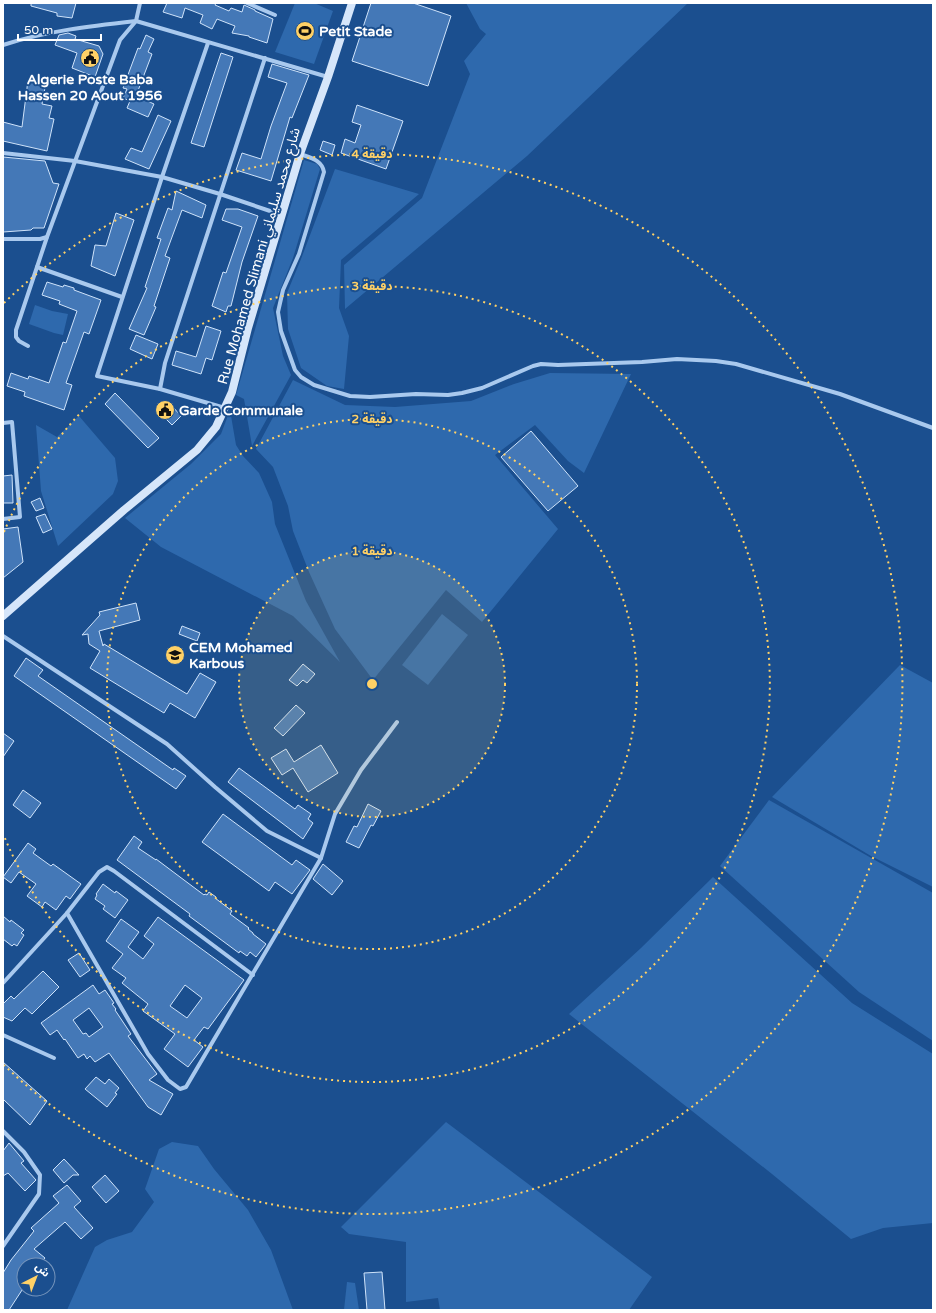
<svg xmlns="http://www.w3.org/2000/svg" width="936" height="1313" viewBox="0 0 936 1313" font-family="'Varela Round','Noto Sans Arabic',sans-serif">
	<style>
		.green { fill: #2e69ad }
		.building { fill: #4478b7; stroke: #cfe3fa; fill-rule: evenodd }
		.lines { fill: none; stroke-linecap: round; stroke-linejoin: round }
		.street { stroke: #a9c9ee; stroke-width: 4 }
		.secondary { stroke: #d6e6fa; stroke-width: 8 }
		.ring { fill: none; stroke: #ffd166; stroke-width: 2; stroke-dasharray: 2 4 }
		.labels { text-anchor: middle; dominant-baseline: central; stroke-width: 4; stroke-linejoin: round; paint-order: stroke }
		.poi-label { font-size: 14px; font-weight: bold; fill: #fff; stroke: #1b4f8f; text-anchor: start }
		.street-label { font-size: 14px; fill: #fff; stroke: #1b4f8f }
		.centre { fill: #ffd166; stroke: #1b4f8f; stroke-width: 2 }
		.ring-label { font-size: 12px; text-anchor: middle; font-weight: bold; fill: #ffd166; stroke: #1b4f8f; stroke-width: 4; stroke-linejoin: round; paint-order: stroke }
	</style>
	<rect width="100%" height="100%" fill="#1b4f8f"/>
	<g class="green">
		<path d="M295,3H314L333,11L314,64L275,52Z"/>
		<path d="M466,3H688L527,156L345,309L344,265L422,198L470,74L464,61L486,34L480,29Z"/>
		<path d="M304,160L317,164L320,169L293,258L273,308L283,356L291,375L252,446L244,399L236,395Z"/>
		<path d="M335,169L419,194L341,260L339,308L349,336L344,389L327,386L301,368L288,329L287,293L301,259Z"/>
		<path d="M35,305L52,311L68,314L63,335L54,333L29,324Z"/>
		<path d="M550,373L631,374L584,473L568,461L535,425L495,455L558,529L482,622L446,590L373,680L335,629L309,572L293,531L288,506L273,467L256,449L293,380L345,405L395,407L471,401L514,384Z"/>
		<path d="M230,410L236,445L243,456L259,473L272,502L275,524L306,601L340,662L293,616L161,547L125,518L191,464L221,434Z"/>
		<path d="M79,416L115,458L118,481L113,494L58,546L41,491L36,425L57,437Z"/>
		<path d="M442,614L468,635L428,685L402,665Z"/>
		<path d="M900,665L933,683V887L871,856L772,797Z"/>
		<path d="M769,800L933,893V1041L859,992L720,866Z"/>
		<path d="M713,877L852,1003L933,1054V1223L883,1228L851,1239L772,1174L569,1014L641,948Z"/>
		<path d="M446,1122L652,1277L629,1310H440L438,1298L406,1302V1242L349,1234L341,1227Z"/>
		<path d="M172,1142L198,1146L214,1169L248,1210L271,1250L293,1310H67L95,1247L107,1240L132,1232L154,1202L145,1189L159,1149Z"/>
		<path d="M347,1282L355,1283L359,1310H344Z"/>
	</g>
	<g class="building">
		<path d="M31,3H76L72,18L57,16V13L31,6Z"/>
		<path d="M167,3H216L215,5L229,11L231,8L242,12L244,5L255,10V11L273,19L267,43L249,37V36L232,33L235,26L217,19L212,29L200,23L203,15L185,8L182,18L163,12Z"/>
		<path d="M371,3H413L451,16L428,86L352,61Z"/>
		<path d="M68,33L76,36L75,39L99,46L103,54L95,77L72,68L77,53L55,45L59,35Z"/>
		<path d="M146,35L154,39L148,52L152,54L136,96L154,104L148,117L127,108L130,101L123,98L127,89L123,88L138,48L140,49Z"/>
		<path d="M221,53L233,57L204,147L191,143Z"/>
		<path d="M272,64L309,75L292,118L290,117L271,181L236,170L242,153L261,159L271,126L287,83L268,77Z"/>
		<path d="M28,80L38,82L40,81L46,82L42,104L52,106L49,118L54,119L47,151L3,141V122L22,127Z"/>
		<path d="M357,105L403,121L386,169L341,153L345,139L355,143L361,125L352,122Z"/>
		<path d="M158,115L171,121L149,169L125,159L131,148L142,152Z"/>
		<path d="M323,141L335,145L332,155L320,150Z"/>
		<path d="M3,157L45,161L53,183L59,184L44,228H33L31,230L3,232Z"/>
		<path d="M176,191L206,205L202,218L182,210L165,256L170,258L154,306L156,307L144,335L129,329L147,288L145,287L161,239L157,238L168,208L172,210Z"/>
		<path d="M226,209H238L258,216L242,262L231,306H228L226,312L212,306L223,272L226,273L242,227L222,220Z"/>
		<path d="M116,213L134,220L115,276L91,266L95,245L106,246Z"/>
		<path d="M47,282L63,287L64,285L74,288V290L101,300L89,334L84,332L66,383L72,385L64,410L24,396L25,392L7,386L11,373L28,379L29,376L49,383L63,342L66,343L77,311L59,304L60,301L42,295Z"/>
		<path d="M206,326L221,331L212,360L206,358L201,374L172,365L176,351L196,357Z"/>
		<path d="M136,335L158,344L152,359L130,349Z"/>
		<path d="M115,393L159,438L148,448L105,404Z"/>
		<path d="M172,406L181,416L172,425L163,416Z"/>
		<path d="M531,431L578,486L548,511L501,457Z"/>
		<path d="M12,475L13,503H3V476Z"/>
		<path d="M40,498L44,508L36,511L31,502Z"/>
		<path d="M45,514L52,529L43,533L36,517Z"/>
		<path d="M18,527L23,562L3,578V529Z"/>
		<path d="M136,603L140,620L99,631L103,646L104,644L187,694L200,673L216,682L195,718L170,703L164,713L90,668L100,651L89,644L88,634L82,635L100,615L99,612Z"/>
		<path d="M182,626L200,633L197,641L179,634Z"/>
		<path d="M26,658L43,670L38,676L173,770L174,768L186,776L176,789L14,676Z"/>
		<path d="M303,664L315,674L307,683L303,680L297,686L289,680Z"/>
		<path d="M296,705L305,713L283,736L274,728Z"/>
		<path d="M3,733L14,741L3,757Z"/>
		<path d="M321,745L338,773L308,792L293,768L282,775L271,758L286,749L294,762Z"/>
		<path d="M239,768L295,809L298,805L311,814L308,819L313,823L303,839L228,782Z"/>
		<path d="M23,790L41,803L30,818L13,805Z"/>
		<path d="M368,804L381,811L373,826L371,825L359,848L346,842L354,826L357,827Z"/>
		<path d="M223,814L292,865L296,860L310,870L292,894L275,882L269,891L202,842Z"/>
		<path d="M134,836L142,842L138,848L156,860V859L204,895L205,894L207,895L209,892L216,897L215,898L232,911L230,914L249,928L248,929L253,933V934L266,944L256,957L250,952L247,956L240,951L239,953L189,916L190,914L117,860Z"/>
		<path d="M28,843L36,849L33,853L51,866L53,864L81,884L70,899L66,896L56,910L45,902L42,907L27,896L36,884L19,872L11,883L3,877Z"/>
		<path d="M323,864L343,881L332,895L313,879Z"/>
		<path d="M103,884L115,893L116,891L128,900L115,918L103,909L105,906L95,899L97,895L96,894Z"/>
		<path d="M3,916L10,922L11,920L24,930L21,933L24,935L17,946L14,944L12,946L3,939Z"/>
		<path d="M158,917L244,980L208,1029L204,1027L194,1040L203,1047L188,1067L164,1049L175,1034L143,1011L148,1004L122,983L126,978L112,968L123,954L106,941L121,919L139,932L128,947L143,959L154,944L144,936ZM185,985L202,998L187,1018L170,1006Z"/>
		<path d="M79,953L90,970L80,977L68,960Z"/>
		<path d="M43,971L59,987L32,1014L25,1008L12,1021L3,1017V1004L11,996L14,999Z"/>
		<path d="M93,985L99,994L105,990L114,1003L112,1004L116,1009L115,1010L131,1034L128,1036L157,1074L149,1080L173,1094L161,1115L148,1107L109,1053L95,1062L90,1056L87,1059L84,1054L78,1058L65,1039L64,1040L57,1030L50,1035L41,1023ZM89,1008L103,1027L89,1037L86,1033L83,1034L73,1020Z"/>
		<path d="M3,1062L47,1101L30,1125L3,1099Z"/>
		<path d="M96,1077L105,1084L109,1079L119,1088L115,1093L117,1094L107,1107L85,1089Z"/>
		<path d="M9,1143L24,1161L21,1163L36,1180L25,1191L8,1173L3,1176V1151Z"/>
		<path d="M64,1159L79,1175H73L64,1183L53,1170Z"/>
		<path d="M105,1175L119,1191L106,1203L92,1187Z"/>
		<path d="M67,1185L81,1201L74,1207L93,1228L81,1239L65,1222L34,1249L45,1258L39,1265H24V1287L9,1310H3V1273L11,1260L34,1231L31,1228L59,1203L53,1196Z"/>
		<path d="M382,1272L385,1310H367L364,1273Z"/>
	</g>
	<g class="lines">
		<g class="street">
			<path d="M247,3L275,15"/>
			<path d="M208,43L162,177L97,376L160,389L225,408"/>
			<path d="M3,45C46,31 91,26 136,21L140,3"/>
			<path d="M3,153L75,161L162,177L220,194L282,215"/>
			<path d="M300,154C311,158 322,160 324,172L299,254L283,290L278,312L281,331L295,370L301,377L314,385L350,396L370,397L416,394L448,395L462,393L482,388L533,366L541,364L558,365L642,362L677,359L716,361L736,364L840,394L933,428"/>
			<path d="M3,239H40L47,237"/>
			<path d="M37,267L122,297"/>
			<path d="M28,346L19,341L16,337V330L47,237L120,40L136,21L328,77"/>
			<path d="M160,389L165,363L265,58"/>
			<path d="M3,423L12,422L20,517L3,519"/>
			<path d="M3,636L167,744L215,787L267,831L321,858"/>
			<path d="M67,913L148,1054L168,1080L180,1089L186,1087L321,858L335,814L361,770L397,722"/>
			<path d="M3,983L67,913L99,872L107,867L114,871L253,975"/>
			<path d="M3,1035L54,1058"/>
			<path d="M3,1131L24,1152L40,1175L39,1194L3,1246"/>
		</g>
		<path class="secondary" d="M3,616L124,510L197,450L216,427L232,392L248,328L300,154L328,77L352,3"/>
	</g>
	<circle cx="372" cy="684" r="133" fill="#ffd166" fill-opacity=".12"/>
	<g class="ring">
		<circle cx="372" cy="684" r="133"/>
		<circle cx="372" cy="684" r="265"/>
		<path d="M4 532A398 398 0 1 1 4 836"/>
		<path d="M4 303A530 530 0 1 1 4 1065"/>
	</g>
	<defs>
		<g id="stadium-disc" transform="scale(1)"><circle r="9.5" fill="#ffd166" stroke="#1b4f8f"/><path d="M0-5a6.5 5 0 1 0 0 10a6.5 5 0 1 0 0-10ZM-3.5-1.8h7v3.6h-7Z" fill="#111"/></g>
		<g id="civic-disc" transform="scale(1)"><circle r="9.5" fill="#ffd166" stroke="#1b4f8f"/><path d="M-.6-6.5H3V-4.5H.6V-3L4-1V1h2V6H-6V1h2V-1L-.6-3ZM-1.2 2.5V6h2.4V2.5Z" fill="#111"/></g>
		<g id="school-disc" transform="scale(1)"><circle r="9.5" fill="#ffd166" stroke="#1b4f8f"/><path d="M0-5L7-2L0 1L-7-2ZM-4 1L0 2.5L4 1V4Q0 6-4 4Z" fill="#111"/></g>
	</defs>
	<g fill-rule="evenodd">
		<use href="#stadium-disc" x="305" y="31"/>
		<use href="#civic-disc" x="90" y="58"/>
		<use href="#civic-disc" x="165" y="410"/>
		<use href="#school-disc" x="175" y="655"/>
	</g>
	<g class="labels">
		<g class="poi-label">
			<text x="319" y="31">Petit Stade</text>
			<text x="90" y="79" text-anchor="middle">Algerie Poste Baba<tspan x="90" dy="16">Hassen 20 Aout 1956</tspan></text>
			<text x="179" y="410">Garde Communale</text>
			<text x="189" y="647">CEM Mohamed<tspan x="189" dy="16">Karbous</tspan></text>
		</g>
		<g class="street-label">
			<text transform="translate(259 256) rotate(-74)">Rue Mohamed Slimani شارع محمد سليماني</text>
		</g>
	</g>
	<circle cx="372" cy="684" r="6" class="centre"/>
	<g class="ring-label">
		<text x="372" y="158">4 دقيقة</text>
		<text x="372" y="290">3 دقيقة</text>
		<text x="372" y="423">2 دقيقة</text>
		<text x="372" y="555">1 دقيقة</text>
	</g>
	<rect width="936" height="1313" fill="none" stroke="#ffffff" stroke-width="8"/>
	<g transform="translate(36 1277) rotate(42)"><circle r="19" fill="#1b4f8f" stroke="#7695bc"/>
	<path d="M0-3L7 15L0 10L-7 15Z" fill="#ffd166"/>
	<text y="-6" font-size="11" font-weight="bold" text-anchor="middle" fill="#ffffff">ش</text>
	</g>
	<path d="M18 34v6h83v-6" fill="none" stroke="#ffffff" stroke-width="2"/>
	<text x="24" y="34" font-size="12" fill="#ffffff" stroke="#1b4f8f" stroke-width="3" paint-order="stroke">50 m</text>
</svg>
